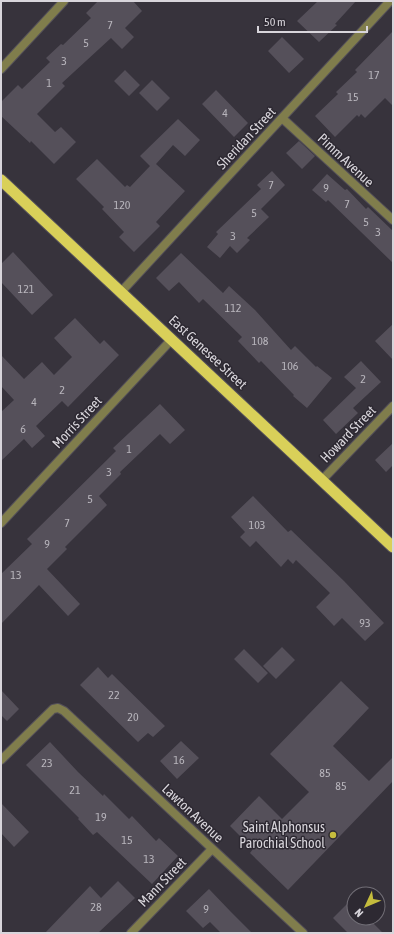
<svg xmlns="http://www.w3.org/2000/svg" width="394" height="934" viewBox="0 0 394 934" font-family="'Asap Condensed',sans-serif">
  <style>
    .building { fill: #55505a }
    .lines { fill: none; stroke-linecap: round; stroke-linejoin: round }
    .minor-casing { stroke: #545059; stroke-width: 10 }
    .trunk-casing { stroke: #545059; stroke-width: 13 }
    .minor { stroke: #807d4c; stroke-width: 8 }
    .trunk { stroke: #d9d059; stroke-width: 11 }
    .poi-dot { fill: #c5bc3d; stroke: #2d2932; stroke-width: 1.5 }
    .labels { text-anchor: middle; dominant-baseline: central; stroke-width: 3; stroke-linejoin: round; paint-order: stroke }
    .number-label { font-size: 12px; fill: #b7b4bb }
    .street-label { font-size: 14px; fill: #d8d5db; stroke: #2d2932 }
    .poi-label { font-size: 14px; fill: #d8d5db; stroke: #2d2932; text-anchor: end }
  </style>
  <rect width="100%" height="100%" fill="#37333c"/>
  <path class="building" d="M98,1h35l9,10 -17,17 9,9 -12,12 -11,-11 -49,45 3,3 -28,28 18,18 6,-5 15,15 -22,22 -23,-23 -1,2 -29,-27v-14l17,-17 4,4 28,-27 -4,-4 15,-14 2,1 28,-27 -5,-5z
    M318,1h38l-21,23 2,1 -18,17 -22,-21z
    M393,31v75l-8,-8 -20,20 -4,-4 -2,3 -2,-2 -22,22 -20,-21 23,-22 -2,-2 21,-20 -2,-2z
    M282,37l22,22 -15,14 -21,-22z
    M125,70l15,15 -11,11 -15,-15z
    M152,80l18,18 -13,13 -18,-18z
    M216,90l32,33 -14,14 -32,-33z
    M178,119l22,21 -15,16 -12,-11 -17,19 29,27 -29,31 4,4 -26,26 -15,-15 5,-5 -22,-23 2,-2 -28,-28 21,-20 28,28 2,-2 3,2 20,-21 -10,-10z
    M299,141l16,15 -13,13 -16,-16z
    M272,171l13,14 -24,24 8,8 -22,21 3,2 -13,13 -7,-7 -10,12 -13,-11 11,-13 -2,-2 45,-43 -4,-4z
    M327,174l18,16 2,-1 19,20 2,-2 25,24v32l-65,-63 -2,2 -14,-12z
    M13,252l40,43 -21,20 -31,-33v-18z
    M181,253l42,40 6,-7 26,24 36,40 4,-4 21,21 1,-1 15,12 -25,30 -14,-12 1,-1 -33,-34 -2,2 -21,-22 4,-4 -39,-38 -4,4 -20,-21 -10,9 -13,-13z
    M75,318l25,26 4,-4 15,15 -51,52 -6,-6 -26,25 9,10 -13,12 -8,-9 -23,22v-49l13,-12 -13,-14v-31l23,24 18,-17 12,13 18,-18 -18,-19z
    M393,324v36l-18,-19z
    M361,361l20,21 -28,26 5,5 -22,21 -13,-14 33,-32 -12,-11z
    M160,404l25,26 -15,14 -10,-10 -40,38 1,2 -22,22 8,9 -42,42 2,2 -20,20 33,35 -12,12 -29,-31 -38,39v-50l31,-30 -5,-5 89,-88 -3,-3z
    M393,443v22l-7,7 -11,-12z
    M253,496l35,36 3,-2 53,51 40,42 -19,18 -23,-23 -8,8 -18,-19 14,-14 -34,-33 -3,4 -5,-5 -7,8 -25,-26 -6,6 -10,-10 5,-5 -14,-15z
    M282,647l13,13 -19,19 -13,-13z
    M244,649l24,24 -10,10 -24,-24z
    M98,667l10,11 4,-4 53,52 -12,11 -5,-4 -10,9 -58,-57z
    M341,681l28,27 -36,38 36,35 24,-24v24l-105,109 -38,-37 3,-4 -23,-23 29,-30 23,23 27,-27 -39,-38z
    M1,690l18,19 -12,12 -6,-6z
    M181,741l18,17 -22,21 -17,-18z
    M50,742l28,30 25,24 1,-2 25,25 3,-3 24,25 3,-3 19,18 -26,28 -55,-52 -4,3 -15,-16 1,-1 -53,-53z
    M1,803l28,29 -15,15 -13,-14z
    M118,881l17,17 -37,35h-53l45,-47 11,12z
    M209,889l22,23 21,21h-31l-11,-11 -7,6 -17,-17z
    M354,897v21h14l15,15h-35l-15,-15z"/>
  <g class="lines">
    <g class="minor-casing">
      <path id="minor" d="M1,69l63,-68
        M282,118l111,102
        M121,292l269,-291
        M322,480l71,-74
        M1,523l171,-184
        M1,760l52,-51 5,-1 6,3 239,222
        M131,933l81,-84"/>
    </g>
    <g class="trunk-casing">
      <path id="trunk" d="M1,180l392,367"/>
    </g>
    <use href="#minor" class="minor"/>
    <use href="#trunk" class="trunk"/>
  </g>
  <circle class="poi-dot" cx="333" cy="835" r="4"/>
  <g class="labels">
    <g class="number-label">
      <text x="110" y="25">7</text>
      <text x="86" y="43">5</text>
      <text x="64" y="61">3</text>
      <text x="374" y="75">17</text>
      <text x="49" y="83">1</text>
      <text x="353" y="97">15</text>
      <text x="225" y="113">4</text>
      <text x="271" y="185">7</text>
      <text x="326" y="188">9</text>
      <text x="347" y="204">7</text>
      <text x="122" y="205">120</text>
      <text x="254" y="213">5</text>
      <text x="366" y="222">5</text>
      <text x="378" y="232">3</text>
      <text x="233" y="236">3</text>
      <text x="26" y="289">121</text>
      <text x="233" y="308">112</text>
      <text x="260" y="341">108</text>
      <text x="290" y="366">106</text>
      <text x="363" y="379">2</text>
      <text x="62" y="390">2</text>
      <text x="34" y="402">4</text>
      <text x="23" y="429">6</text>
      <text x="129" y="449">1</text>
      <text x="109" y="472">3</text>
      <text x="90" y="499">5</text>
      <text x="67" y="523">7</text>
      <text x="257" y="525">103</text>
      <text x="47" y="544">9</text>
      <text x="16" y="575">13</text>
      <text x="365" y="623">93</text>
      <text x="114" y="695">22</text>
      <text x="133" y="717">20</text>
      <text x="179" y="760">16</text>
      <text x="47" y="763">23</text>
      <text x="325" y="773">85</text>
      <text x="341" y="786">85</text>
      <text x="75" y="790">21</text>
      <text x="101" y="817">19</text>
      <text x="127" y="840">15</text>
      <text x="149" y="859">13</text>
      <text x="96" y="907">28</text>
      <text x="206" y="909">9</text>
    </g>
    <g class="street-label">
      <text transform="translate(246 138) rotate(-47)">Sheridan Street</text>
      <text transform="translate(346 160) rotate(43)">Pimm Avenue</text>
      <text transform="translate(208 352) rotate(43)">East Genesee Street</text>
      <text transform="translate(77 422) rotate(-47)">Morris Street</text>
      <text transform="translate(348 434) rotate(-46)">Howard Street</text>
      <text transform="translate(193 813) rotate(43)">Lawton Avenue</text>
      <text transform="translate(162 882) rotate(-46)">Mann Street</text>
    </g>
    <g class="poi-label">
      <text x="325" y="827">Saint Alphonsus<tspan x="325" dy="16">Parochial School</tspan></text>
    </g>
  </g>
  <rect width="394" height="934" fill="none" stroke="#d8d5db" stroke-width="4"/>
  <g transform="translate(366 906) rotate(226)"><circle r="19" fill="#2d2932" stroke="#716e76"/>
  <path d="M0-3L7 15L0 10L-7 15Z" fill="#c5bc3d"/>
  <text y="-6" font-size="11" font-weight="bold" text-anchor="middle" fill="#d8d5db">N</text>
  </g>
  <path d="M258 26v6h109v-6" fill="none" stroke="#d8d5db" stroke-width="2"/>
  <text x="264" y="26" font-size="12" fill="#d8d5db" stroke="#2d2932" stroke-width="3" paint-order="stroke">50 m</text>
</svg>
